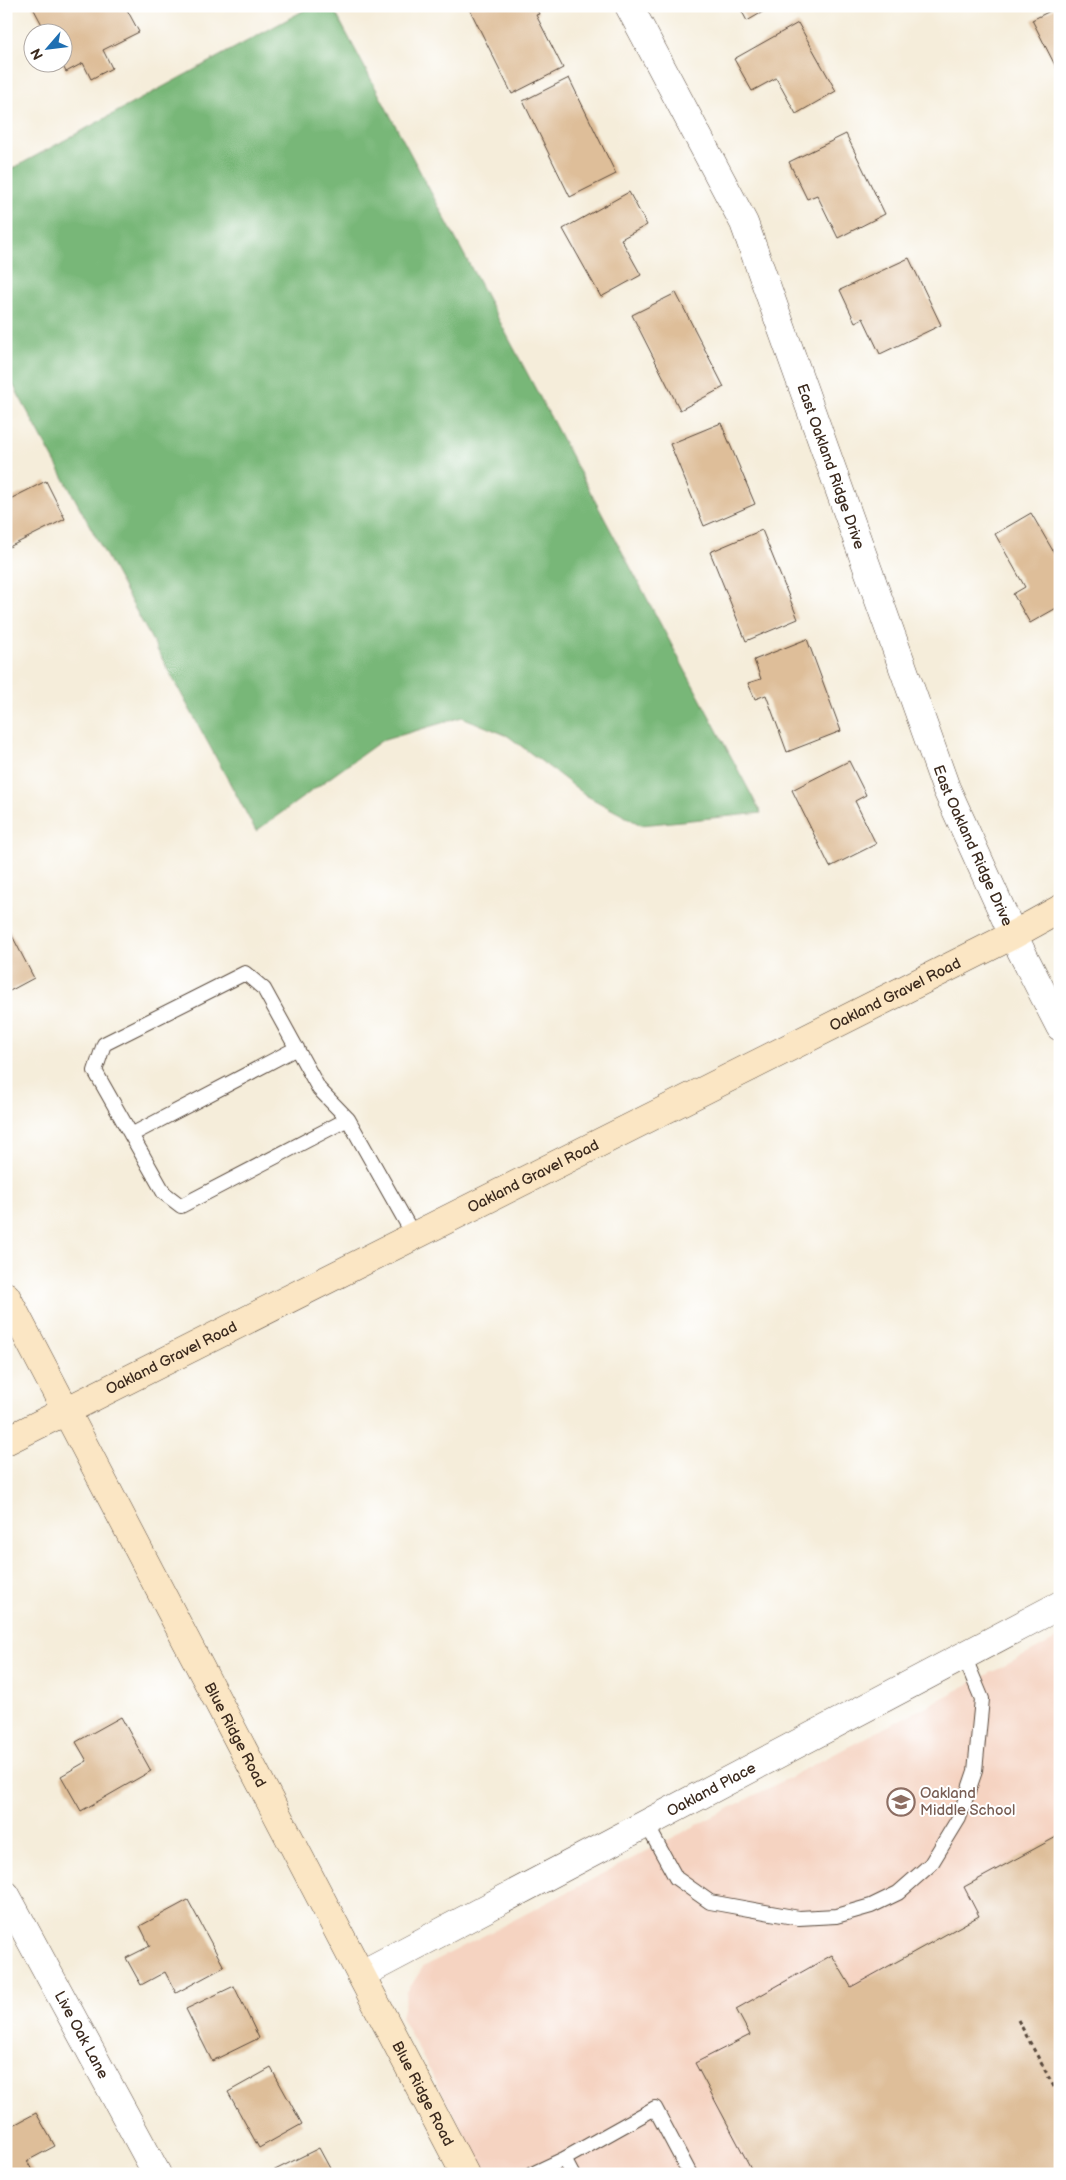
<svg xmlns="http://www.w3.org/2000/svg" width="1066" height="2180" viewBox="0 0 1066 2180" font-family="'Balsamiq Sans',sans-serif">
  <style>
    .built { fill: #f5d3c1 }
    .forest { fill: #78b778; stroke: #5a704b }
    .building { fill: #debe99 }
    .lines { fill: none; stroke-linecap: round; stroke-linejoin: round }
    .lane-casing { stroke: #57473a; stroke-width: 16 }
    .street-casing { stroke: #57473a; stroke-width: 29 }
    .secondary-casing { stroke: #57473a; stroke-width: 29 }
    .path { stroke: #57473a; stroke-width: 3; stroke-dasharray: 4 4; stroke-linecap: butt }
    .lane { stroke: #fff; stroke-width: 14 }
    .street { stroke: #fff; stroke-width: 28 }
    .secondary { stroke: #fbe6c4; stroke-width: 28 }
    .labels { text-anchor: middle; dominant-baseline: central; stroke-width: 4; stroke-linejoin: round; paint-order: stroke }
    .street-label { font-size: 15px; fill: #3b2a1e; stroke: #fff }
    .education-label { font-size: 15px; fill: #785e54; stroke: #fff; text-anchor: start }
  </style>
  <rect width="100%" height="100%" fill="#fff"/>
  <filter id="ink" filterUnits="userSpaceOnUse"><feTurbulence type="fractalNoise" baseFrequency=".02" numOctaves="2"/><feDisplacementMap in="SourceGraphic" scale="10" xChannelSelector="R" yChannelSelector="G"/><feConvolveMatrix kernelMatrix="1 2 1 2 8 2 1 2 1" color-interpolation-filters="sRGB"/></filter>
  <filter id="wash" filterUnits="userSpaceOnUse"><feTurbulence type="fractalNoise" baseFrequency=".0096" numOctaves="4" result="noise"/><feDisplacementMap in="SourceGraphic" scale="20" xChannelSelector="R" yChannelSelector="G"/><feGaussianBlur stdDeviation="1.12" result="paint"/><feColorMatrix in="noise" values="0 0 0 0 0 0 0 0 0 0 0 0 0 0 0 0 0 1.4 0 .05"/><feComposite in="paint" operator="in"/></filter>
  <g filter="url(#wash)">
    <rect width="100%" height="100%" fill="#f5edda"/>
    <path class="built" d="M1060,1637v537h-574l-85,-157 6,-25 16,-25z"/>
    <path class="forest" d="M312,6h20l429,807 -120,12 -54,-29 -79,-60 -46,-19 -81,24 -125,90 -250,-459v-200z"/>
    <g id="blocks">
      <path class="building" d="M32,6h93l14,26 -36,18 9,18 -21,11 -8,-16 -17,9 -5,-10 1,-30h-16z
        M468,6h67l4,8 -3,1 27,53 -51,26z
        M739,6h34l-26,15z
        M1060,6v69l-28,-55z
        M798,23l38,68 -40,23 -20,-36 -24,13 -18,-32z
        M569,78l47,96 -46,23 -47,-96z
        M846,134l39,80 -47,24 -21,-43 -10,4 -18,-37z
        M629,192l18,33 -26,14 20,36 -40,22 -38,-68z
        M909,258l32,67 -61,29 -17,-36 -8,4 -15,-32z
        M676,293l48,94 -44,23 -48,-95z
        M721,423l34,81 -51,22 -34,-82z
        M46,481l19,38 -56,28 -3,-6v-40z
        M1031,513l29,50v43l-30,17 -17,-29 12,-7 -30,-53z
        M762,530l36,89 -52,22 -36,-89z
        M807,639l34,92 -54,21 -21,-57 -11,4 -7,-16 13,-4 -7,-19z
        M849,761l17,34 -11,6 21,43 -46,23 -38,-77z
        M6,924l28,54 -28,15z
        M121,1717l30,54 -70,40 -20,-35 26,-15 -11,-19z
        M1060,1835v339h-306l-59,-111 55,-28 -14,-26 96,-54 19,32 128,-71 -15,-29z
        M188,1900l36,67 -48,26 -11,-21 -24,13 -15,-27 24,-12 -10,-20z
        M234,1986l25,52 -47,23 -26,-52z
        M271,2068l31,56 -43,24 -31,-56z
        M36,2113l19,33 -28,15 7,13h-28v-54l4,7z
        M319,2148l14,26h-61l-1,-2z"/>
    </g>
  </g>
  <g filter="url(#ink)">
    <use href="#blocks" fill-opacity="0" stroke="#57473a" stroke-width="1"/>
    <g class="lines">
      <g class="lane-casing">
        <path id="lane" d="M348,1119l-167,87 -17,-13 -69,-122 9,-27 141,-71 19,16 55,100 29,30 66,117
          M131,1135l166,-87
          M647,1825l29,53 34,24 89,16 37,-2 35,-10 27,-13 33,-29 28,-46 16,-47 7,-72 -18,-43
          M564,2159l8,15
          M532,2174l32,-15 91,-51 35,66"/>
      </g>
      <g class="street-casing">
        <g id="street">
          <path id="s1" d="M629,6l115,217 202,565 67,147 47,92"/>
          <path id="s2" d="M6,1895l151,279"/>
          <path id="s3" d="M362,1974l698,-369"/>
        </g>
      </g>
      <g class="secondary-casing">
        <g id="secondary">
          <path id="s4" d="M6,1296l459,878"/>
          <path id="s5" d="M6,1441l1007,-506 47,-26"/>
        </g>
      </g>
      <path class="path" d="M1018,2020l42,78"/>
      <use href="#lane" class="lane"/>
      <use href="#street" class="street"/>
      <use href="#secondary" class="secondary"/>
    </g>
  </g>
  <defs>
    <g id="school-ring" transform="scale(1.4375)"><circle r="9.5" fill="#fff" stroke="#8d6e63" stroke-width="1.5"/><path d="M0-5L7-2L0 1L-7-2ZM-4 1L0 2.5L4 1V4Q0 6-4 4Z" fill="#8d6e63"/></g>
  </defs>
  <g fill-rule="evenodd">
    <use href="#school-ring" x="901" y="1802"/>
  </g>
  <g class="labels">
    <g class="street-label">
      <text stroke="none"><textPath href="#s1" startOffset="504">East Oakland Ridge Drive</textPath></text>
      <text stroke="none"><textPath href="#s1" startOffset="909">East Oakland Ridge Drive</textPath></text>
      <text stroke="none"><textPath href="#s5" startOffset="995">Oakland Gravel Road</textPath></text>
      <text stroke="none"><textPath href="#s5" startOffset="590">Oakland Gravel Road</textPath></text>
      <text stroke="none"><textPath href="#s5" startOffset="185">Oakland Gravel Road</textPath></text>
      <text stroke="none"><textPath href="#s4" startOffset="495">Blue Ridge Road</textPath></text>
      <text stroke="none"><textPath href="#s3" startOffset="395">Oakland Place</textPath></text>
      <text stroke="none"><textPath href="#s2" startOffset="159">Live Oak Lane</textPath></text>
      <text stroke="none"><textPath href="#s4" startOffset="900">Blue Ridge Road</textPath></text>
    </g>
    <g class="education-label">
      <text x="920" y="1793">Oakland<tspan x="920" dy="17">Middle School</tspan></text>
    </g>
  </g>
  <rect width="1066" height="2180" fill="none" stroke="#fff" stroke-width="25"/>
  <g transform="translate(48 48) rotate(242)"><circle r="24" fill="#ffffff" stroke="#b1aaa5"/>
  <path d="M0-4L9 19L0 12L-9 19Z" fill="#1f6fb2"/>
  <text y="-8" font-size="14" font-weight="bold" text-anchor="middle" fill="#3b2a1e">N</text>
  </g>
</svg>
